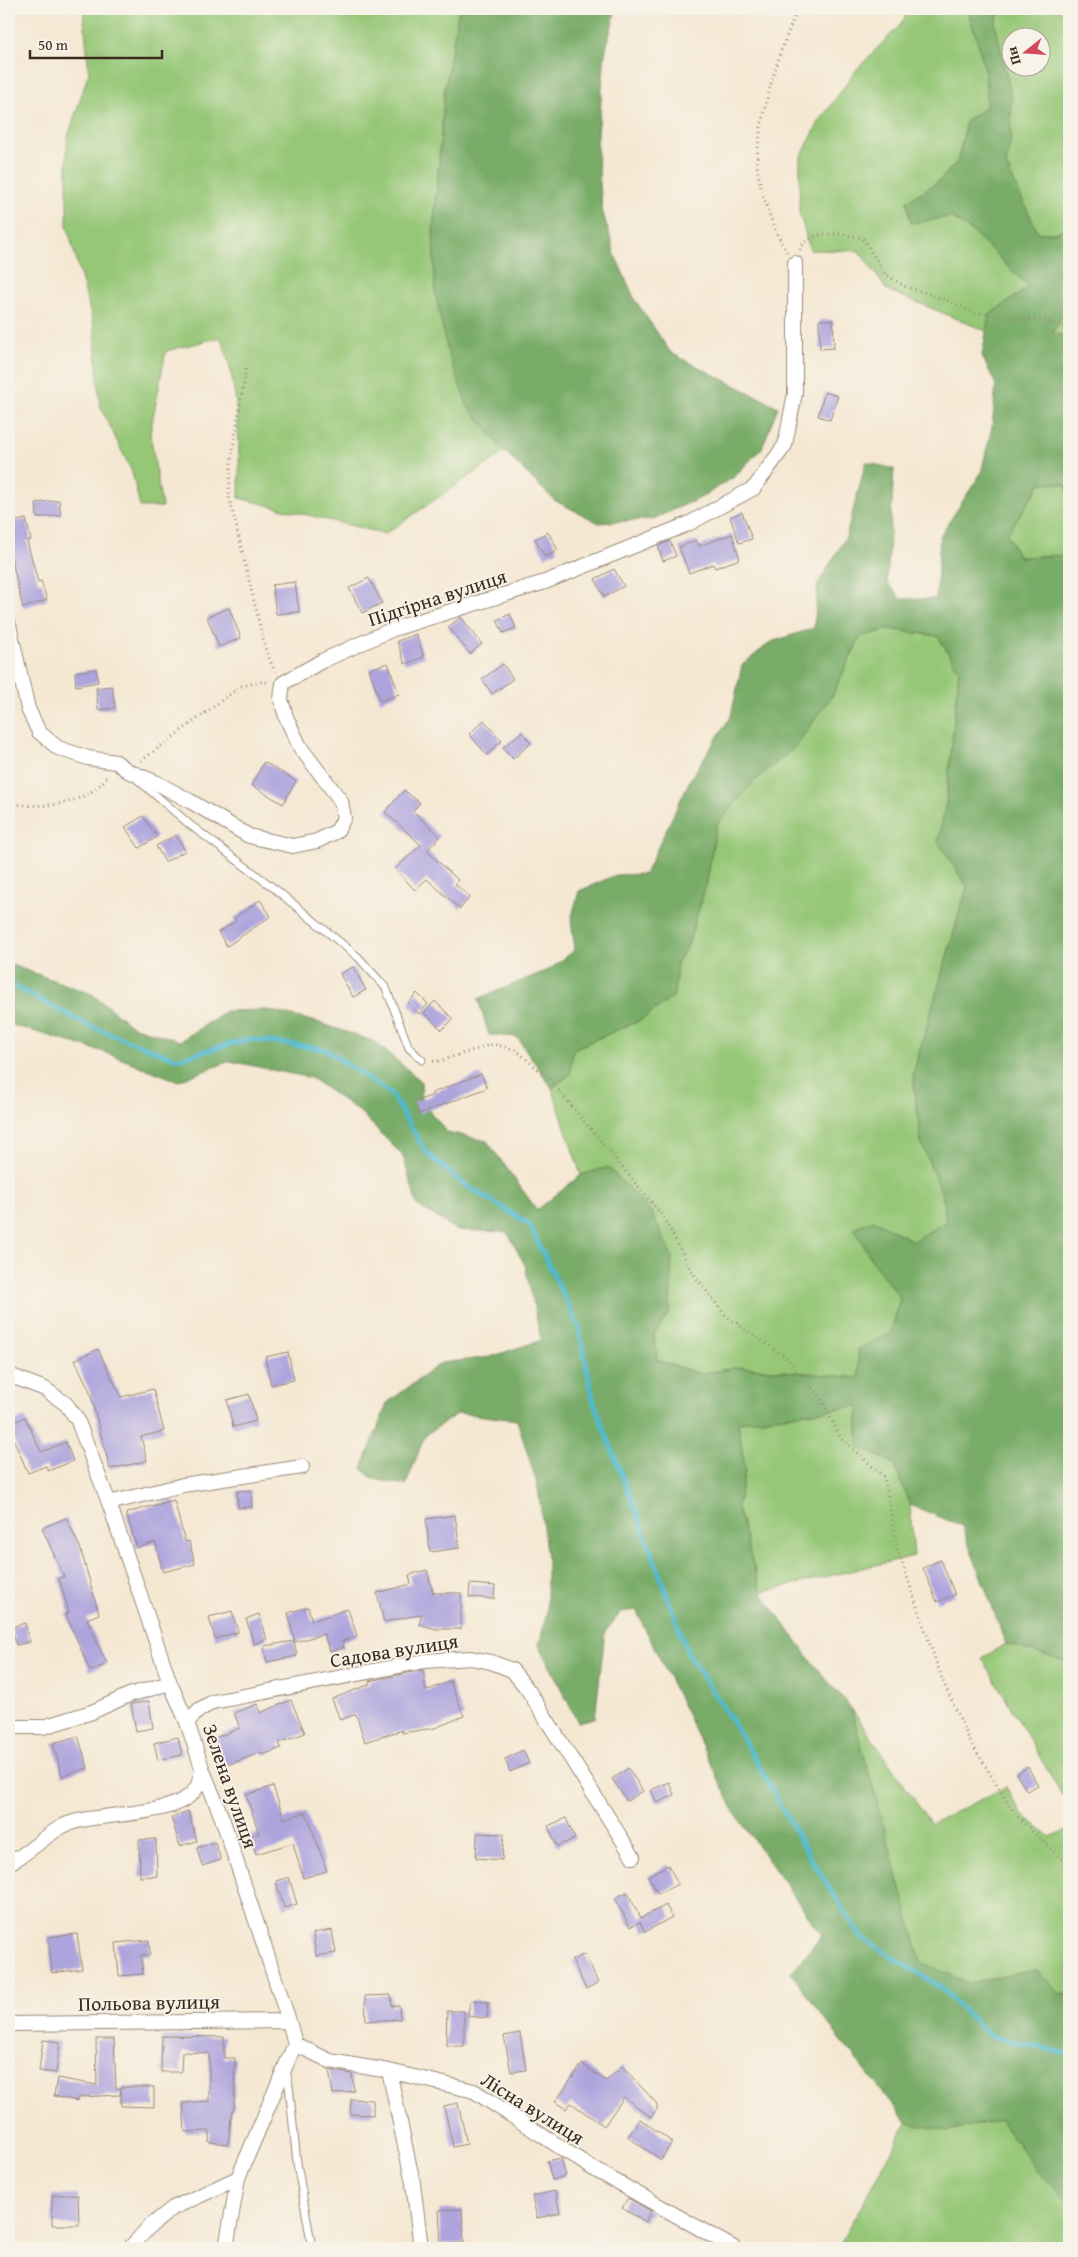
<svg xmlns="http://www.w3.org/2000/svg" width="1078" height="2257" viewBox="0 0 1078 2257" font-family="'Gentium Book Plus',serif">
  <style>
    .green { fill: #96c777; stroke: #68784a; fill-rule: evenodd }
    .forest { fill: #78ac68; stroke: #5a6b43 }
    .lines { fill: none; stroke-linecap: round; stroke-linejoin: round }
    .stream { stroke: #50bacd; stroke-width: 5 }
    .building { fill: #aea4dd }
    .lane-casing { stroke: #988978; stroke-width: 9 }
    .street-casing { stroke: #988978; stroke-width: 16 }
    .path { stroke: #988978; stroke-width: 3; stroke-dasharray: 1 4; stroke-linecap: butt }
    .lane { stroke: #fff; stroke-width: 7 }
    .street { stroke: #fff; stroke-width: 14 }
    .labels { text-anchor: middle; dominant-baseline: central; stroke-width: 4; stroke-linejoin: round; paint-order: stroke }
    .street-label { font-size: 20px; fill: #3b2a1e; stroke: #f7f3e8 }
  </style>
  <rect width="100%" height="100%" fill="#f7f3e8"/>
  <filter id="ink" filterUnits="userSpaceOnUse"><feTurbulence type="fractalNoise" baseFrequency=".02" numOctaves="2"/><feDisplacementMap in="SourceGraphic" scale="10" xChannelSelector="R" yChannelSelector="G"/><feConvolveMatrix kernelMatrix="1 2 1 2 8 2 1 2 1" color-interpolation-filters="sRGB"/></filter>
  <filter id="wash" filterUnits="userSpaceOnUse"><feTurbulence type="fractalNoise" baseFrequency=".0096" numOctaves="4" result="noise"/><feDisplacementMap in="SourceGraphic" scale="20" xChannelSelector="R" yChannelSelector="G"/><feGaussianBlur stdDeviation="1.12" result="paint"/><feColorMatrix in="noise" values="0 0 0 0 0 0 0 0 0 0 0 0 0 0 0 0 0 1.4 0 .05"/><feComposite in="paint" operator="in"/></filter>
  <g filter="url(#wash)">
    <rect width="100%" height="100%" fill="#f5e8d3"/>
    <path class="green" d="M83,9h376l-14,78 -12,145 34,173 38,47 -120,82 -146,-36c1,-53 0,-110 -18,-161l-55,14 -16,82 12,74h-22l-8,-35 -32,-66 -6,-80 -27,-101v-85l22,-68z
      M910,9h60l-1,5c9,30 20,60 17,93l-20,14 -8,40 -20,21 -31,19 4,22 39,-6 22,14 57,56 -40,28 -3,16 -99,-41 -28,-39 -49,-1 -11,-38 1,-53 19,-37 38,-53 43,-44z
      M1000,9h69v217l-14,7h-17l-32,-68 5,-28v-41l-16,-72zM1010,38h30v30h-30z
      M1069,296v42l-17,-5 17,-28z
      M1041,483l24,1 4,13v58l-50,2 -12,-23z
      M889,629l49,7 21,35 -13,132 -8,38 29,45 -54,188 8,68 22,54 3,26 -33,19 -40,-21 1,44 26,34 -9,35 -33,16 1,29 -119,-11 -40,7 -43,-14 -3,-26 16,-23 -62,-144 -27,8 -29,-87 18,-14 3,-25 68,-29 33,-24 3,-33 11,-18 19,-63 9,-56 37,-44 41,-34 38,-52 28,-59z
      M858,1406v40l36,18 16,41 4,51 -153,36 -24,-85 8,-36 -7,-49z
      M1006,1644l63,18v145l-87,-149z
      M851,1708l80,116 75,-37 15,26 29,24 19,-8v163l-9,2 -23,-24 -69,13 -47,-20z
      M1000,2120l39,53 30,30v45h-231l69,-125 40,8z"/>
    <path class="forest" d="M459,9h157l-11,44 -8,93 5,63 13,46 20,45 36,53 107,54 -16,41 -28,29 -34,21 -47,21 -54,4 -45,-23 -49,-48 -38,-47 -20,-55 -12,-58 -2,-60 12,-145z
      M970,9h30l-5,15 16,72v41l-5,28 32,68h17l14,-7v79l-17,28 17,5v159l-4,-13 -24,-1 -34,51 12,23 50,-2v1107l-63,-18 -44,-118 -52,-21 -16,-41 -36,-18v-40l-120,16 7,49 -8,36 24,85 54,74 36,42 70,254 47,21 69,-13 23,24 9,-2v211l-30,-30 -39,-53 -53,11 -40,-8 -71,-89 -45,-61 31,-38 -86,-120 -100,-205 -15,2 -16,20 -10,86 -17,4 -39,-77 8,-34v-52l-9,-72 -21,-67 -58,-7 -34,22 -19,50 -33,-6 -11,-10 25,-66 54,-40 49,-6 51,-17 -16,-75 -18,-33 -51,-2 -39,-25 -14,-49 -43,-44 -49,-34 -81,-17 -52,20 -74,-29 -95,-28v-60l83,30 40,32 48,15 46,-30 41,-1 50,12 58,20 46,39 1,21 25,30 40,9 50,69 44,-35 27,-8 43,45 21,44 -2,56 -16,22 3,26 43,14 40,-7 119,11 -1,-29 33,-16 9,-35 -26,-34 -20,-36 19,-8 40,21 33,-19 -3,-26 -22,-54 -8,-68 54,-187 -29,-46 8,-38 13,-132 -21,-35 -49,-7 -29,8 -28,59 -38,52 -41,34 -37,44 -9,56 -19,63 -11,18 -3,33 -33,24 -68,29 -3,25 -18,14 -35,-51 -28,-2 -11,-36 72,-30 25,-19 -4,-30 8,-29 37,-16 29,-1 46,-96 40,-62 11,-51 29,-23 43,-14 4,-44 28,-47 20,-75 28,7 -7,113 14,17h35l4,-63 41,-63 11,-46 4,-42 -14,-29 7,-41 40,-28 -57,-56 -21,-14 -40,6 -4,-22 31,-19 20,-20 8,-41 20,-14c3,-33 -8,-63 -17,-94z"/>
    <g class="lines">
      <path class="stream" d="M9,983l76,41 92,35 72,-20 76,10 66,45 35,58 35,30 68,42 49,101 16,78 59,153 35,97 56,87 64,114 53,83 79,50 50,49 79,18"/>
    </g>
    <g id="blocks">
      <path class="building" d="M819,320h14l1,28 -14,1z
        M825,392l13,4 -8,24 -12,-4z
        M59,500l2,15 -24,3 -1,-15z
        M742,512l10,27 -13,4 -9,-26z
        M26,519l5,21 -4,1 11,41 3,-1 6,19 -24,8 -14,-60v-25z
        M548,532l10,18 -13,7 -10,-18z
        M732,534l8,25 -25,9 -2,-4 -24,9 -10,-26 18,-7 2,6z
        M670,541l6,15 -13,5 -5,-15z
        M614,569l10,17 -20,11 -9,-18z
        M369,578l13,25 -20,10 -13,-25z
        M295,582l4,30 -23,2 -4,-29z
        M229,608l12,30 -22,9 -12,-30z
        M510,614l6,14 -13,5 -6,-13z
        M461,617l21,27 -12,10 -22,-27z
        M416,634l8,23 -19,7 -8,-23z
        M388,663l11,31 -19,7 -11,-32z
        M503,664l10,15 -21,15 -10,-15z
        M96,669l2,13 -22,4 -1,-14z
        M112,686l3,22 -17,2 -2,-22z
        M484,720l18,21 -15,14 -18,-21z
        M522,732l9,11 -18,16 -10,-12z
        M264,762l32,19 -13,23 -32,-19z
        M404,790l16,13 -7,8 27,25 -13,15 31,29 -3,4 15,13 -10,12 -33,-30 -12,11 -20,-21 26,-24 -36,-33z
        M143,816l14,21 -18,11 -14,-21z
        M176,835l9,16 -20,11 -9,-16z
        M260,900l11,16 -44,30 -9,-14 18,-11 -2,-3z
        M353,967l13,23 -13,7 -13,-23z
        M417,993l11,11 -9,10 -11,-11z
        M435,1001l18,18 -11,11 -18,-17z
        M481,1074l6,14 -68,26 -5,-12 19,-7 -1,-2z
        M98,1349l23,48 32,-8 11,42 -23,6 6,24 -37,8 -21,-80 -14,-29z
        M288,1352l6,28 -23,5 -6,-28z
        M249,1394l7,27 -23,6 -6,-27z
        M25,1417l16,35 25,-10 7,19 -25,10 -2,-5 -18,7 -19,-44v-5z
        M251,1490l1,17 -14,1 -1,-17z
        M174,1500l11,42 4,-1 6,23 -32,8 -8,-30 -18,6 -11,-35z
        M455,1515l5,33 -30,4 -4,-33z
        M66,1518l14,29 19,67 -12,5 20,45 -17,7 -24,-57 3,-1 -10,-35 5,-1 -22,-49z
        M941,1560l14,35 -18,7 -14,-34z
        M427,1570l6,23h28v36h-25l-17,-5 3,-10 -38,8 -7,-29 34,-9 -2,-9z
        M470,1584l25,2 -1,13 -25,-2z
        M308,1607l4,14 36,-12 9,27 -15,5 2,6 -14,5 -6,-18 -29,8 -7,-29z
        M232,1611l6,21 -23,7 -6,-22z
        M259,1614l8,25 -13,5 -8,-25z
        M25,1623l5,19 -14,3 -4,-18z
        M294,1641l3,15 -30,6 -3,-16z
        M423,1670l3,21 24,-10 14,35 -29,12 -33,5v-3l-37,12 -9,-28 -16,6 -8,-21 38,-15 -1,-3z
        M291,1700l14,33 -26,10 2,5 -18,7 -1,-3 -40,15 -10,-28 28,-11 -6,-15 23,-9 3,9z
        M149,1701l4,27 -17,3 -5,-27z
        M78,1736l10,32 -26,8 -9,-33z
        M178,1737l4,18 -24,5 -4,-17z
        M523,1750l6,13 -19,9 -5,-13z
        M1028,1767l10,18 -11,6 -11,-17z
        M628,1768l15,23 -16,10 -15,-22z
        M669,1782l5,13 -17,8 -6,-13z
        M273,1786l11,33 22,-7 21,59 -24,7 -10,-35 -37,11 -6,-18 9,-3 -13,-38z
        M188,1811l9,30 -17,5 -9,-29z
        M566,1818l9,21 -18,7 -9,-20z
        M477,1833l27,1 -2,26 -26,-2z
        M156,1839l1,37 -17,1 -1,-37z
        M215,1842l6,18 -19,6 -5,-18z
        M668,1865l10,19 -20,10 -10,-18z
        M289,1877l8,27 -13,4 -8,-27z
        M627,1892l14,26 25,-13 6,12 -27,15 -5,-10 -10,5 -15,-29z
        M332,1930l4,23 -20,3 -3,-23z
        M77,1934l5,35 -30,4 -4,-36z
        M149,1940l1,15h-9l2,19 -24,2 -3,-33z
        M585,1954l13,29 -12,6 -14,-29z
        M391,1995l1,11 7,-1 1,14 -34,2 -1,-25z
        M470,2000l18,2 -1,16 -19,-2z
        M447,2011h17v35h-18z
        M520,2033l6,37 -15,2 -7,-36z
        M162,2036l62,1v21h11l-1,51 -2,1 -4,34 -19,-2 1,-11 -25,1 -2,-29 26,-2v-48l-27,-1 -1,20h-20z
        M96,2039h18l2,49 5,1 -1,6 -41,2 -1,4 -24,-5 3,-18 40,7z
        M43,2040l17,2 -4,31 -17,-2z
        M582,2064l24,17 16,-15 35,38v5l-6,8 -27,-20 -20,29 -33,-23 -5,6 -11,-7z
        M329,2070l23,4 2,17 -21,3z
        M121,2087h33v20l-33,-1z
        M351,2099l22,1v15l-23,-1z
        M458,2103l9,41 -14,3 -9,-41z
        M640,2119l32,23 -11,18 -33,-23z
        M561,2158l5,18 -14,4 -5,-19z
        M555,2191l5,22 -23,5 -5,-22z
        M52,2195h26l1,30h-27z
        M628,2198l23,13 -6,11 -23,-14z
        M462,2209l2,34 -23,1 -2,-34z"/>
    </g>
  </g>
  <g filter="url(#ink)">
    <use href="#blocks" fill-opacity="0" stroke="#988978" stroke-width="1"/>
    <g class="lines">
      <g class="lane-casing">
        <path id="lane" d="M137,779l52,45 86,65 83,68 28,31 23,60 13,12
          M286,2070l3,16 8,77 15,85"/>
      </g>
      <g class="street-casing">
        <path id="street" d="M9,625l19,84 11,23 19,16 30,10 28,4 12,9 27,11 35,19 59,35 44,10 24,-5 20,-10 7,-13 -3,-17 -41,-54 -14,-30 -5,-18 2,-16 39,-22 71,-32 152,-47 143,-58 66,-36 31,-43 10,-52v-130
          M9,1375l36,14 21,15 11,15 32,84 61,180 17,39 15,46 20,50 67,203 6,23 -57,134 -12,70
          M109,1503l74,-18 119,-18
          M187,1722l12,-12 14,-8 212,-41 46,-3 20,4 21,8 16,20 105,167
          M9,1727h34l49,-15 37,-17 41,-12
          M9,1863c19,-9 35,-27 54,-37 33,-16 115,-6 134,-39 3,-5 4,-13 5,-19
          M9,2024l280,-3
          M295,2044l35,17 59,10 85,20 118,77 142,80
          M389,2071l24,112 8,65
          M130,2248l19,-21 24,-19 65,-30"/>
      </g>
      <path class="path" d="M800,250c10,-23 44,-16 63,-12l22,36 19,12 43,14 25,12 41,7 28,1 28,8
        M787,252c-13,-19 -31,-70 -30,-93 3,-47 22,-108 41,-150
        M246,369l-15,92 -2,35 37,155 9,21
        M141,761l100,-75 18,-4h10
        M9,803c33,6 79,3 99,-28
        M433,1061h6l54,-17 23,6 33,29 113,136 30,57 34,44 61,42 34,40 19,39 44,40 14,74 44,128 29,64 44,71 54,52"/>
      <use href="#lane" class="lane"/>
      <use href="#street" class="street"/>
    </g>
  </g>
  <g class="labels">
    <g class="street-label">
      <text transform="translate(437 597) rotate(-18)">Підгірна вулиця</text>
      <text transform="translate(394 1650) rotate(-9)">Садова вулиця</text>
      <text transform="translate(231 1786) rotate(71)">Зелена вулиця</text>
      <text transform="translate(149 2002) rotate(-1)">Польова вулиця</text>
      <text transform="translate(533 2108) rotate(32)">Лісна вулиця</text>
    </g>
  </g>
  <rect width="1078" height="2257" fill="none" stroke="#f7f3e8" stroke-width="30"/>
  <g transform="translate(1026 52) rotate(253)"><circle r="24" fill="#f7f3e8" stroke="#aca397"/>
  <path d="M0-4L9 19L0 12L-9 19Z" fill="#d1495b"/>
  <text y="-8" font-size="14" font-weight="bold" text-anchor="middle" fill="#3b2a1e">Пн</text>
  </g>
  <path d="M30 50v8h132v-8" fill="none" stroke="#3b2a1e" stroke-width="2.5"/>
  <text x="38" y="50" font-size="15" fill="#3b2a1e" stroke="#f7f3e8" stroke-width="4" paint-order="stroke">50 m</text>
</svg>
